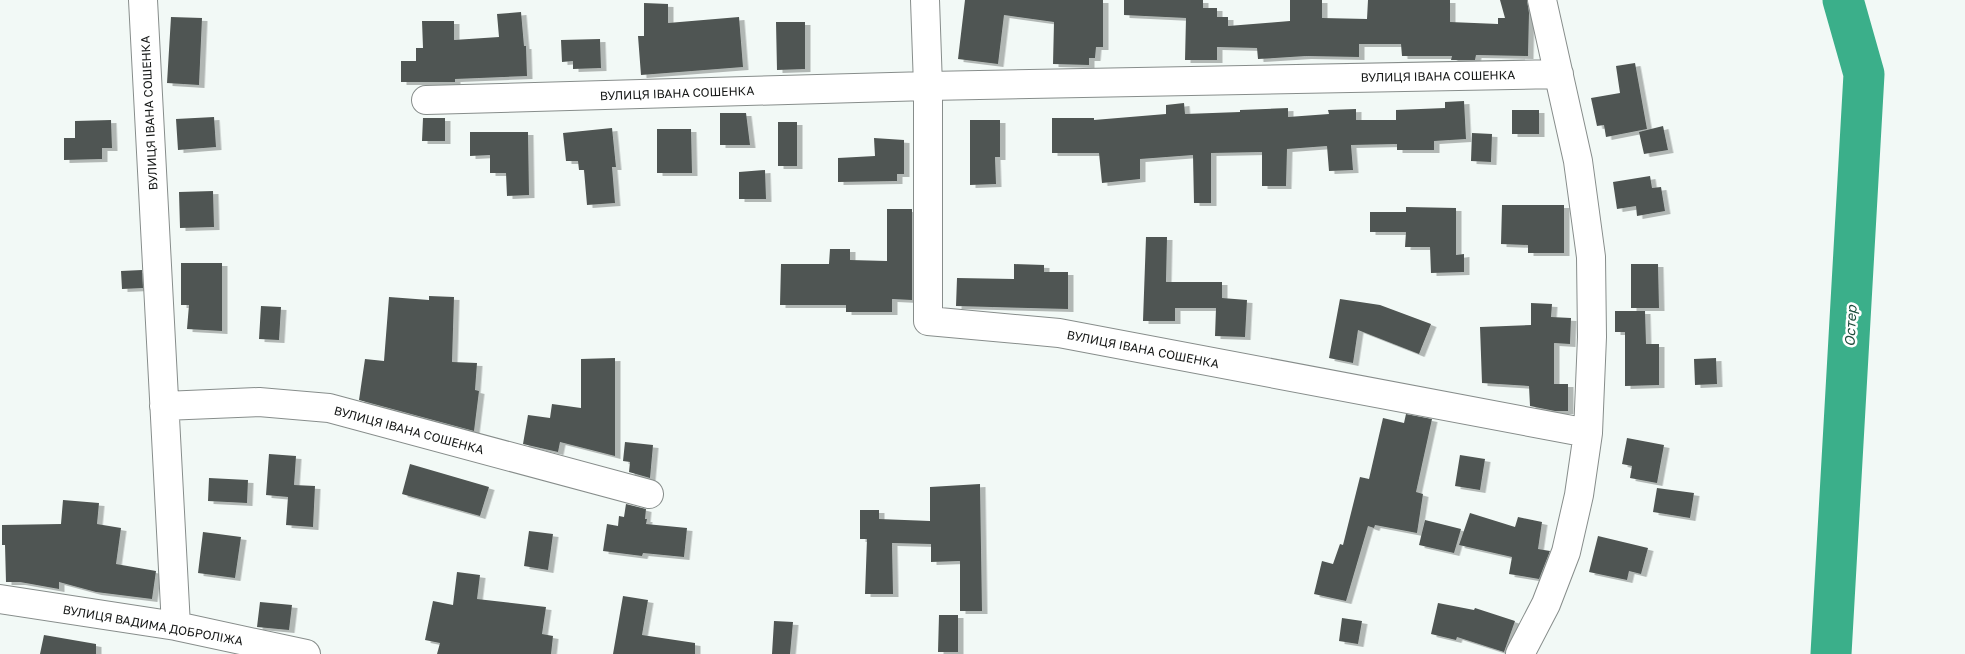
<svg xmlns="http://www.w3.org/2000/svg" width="1965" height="654" viewBox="0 0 1965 654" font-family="'Golos Text',sans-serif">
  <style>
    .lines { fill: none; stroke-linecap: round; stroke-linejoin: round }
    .river { stroke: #3baf8a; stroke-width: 41 }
    .building { fill: #4f5552; filter: url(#shadow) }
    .minor-casing { stroke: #878d8b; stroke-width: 30 }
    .minor { stroke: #fff; stroke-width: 28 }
    .labels { text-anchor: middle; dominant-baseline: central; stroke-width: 5; stroke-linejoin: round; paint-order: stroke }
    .street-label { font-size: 12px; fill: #151716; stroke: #fff }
    .water-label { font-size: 14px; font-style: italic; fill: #204f3e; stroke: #fff }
  </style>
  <defs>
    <filter id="shadow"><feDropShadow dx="5.5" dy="3" stdDeviation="0" flood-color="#0004"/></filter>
  </defs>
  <rect width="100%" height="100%" fill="#f2f9f6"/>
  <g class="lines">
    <path class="river" d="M1831,654l33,-580 -21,-74"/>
  </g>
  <path class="building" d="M965,0h138v47h-7l-1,11h-6v7l-36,-1 1,-42 -50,-7 -6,49 -40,-5z
    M1124,0h79v8h14v9h11v9l62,-5v-21h32v18l45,1 1,-19h82v22l48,2v-6h7l-5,-18h27l2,13 -1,43 -52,-1 -1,5h-24l1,-4h-50l-1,-12h-42v13l-53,-1 -48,3 -1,-11 -40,-1v13h-32l1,-42 -62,-3z
    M644,3l24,1v19l71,-6 4,50 -102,8 -3,-39h6z
    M521,12l3,34h2l1,30 -72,3v3h-54v-21h15v-13h7l-1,-27h32v19l45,-3 -2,-23z
    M171,17l31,1 -3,67 -32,-2z
    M776,22h29v47l-28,1z
    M600,39l1,29 -28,1v-8l-11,1 -1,-22z
    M1635,63l12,66 -41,8 -2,-12 -7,1 -6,-28 29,-5 -4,-27z
    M1464,101l2,38 -32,2v9h-37v-6l-46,1 2,25 -24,1 -2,-25 -40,3 -1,37h-24v-34l-51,1v50h-17l-1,-48 -53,4v20l-38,4 -3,-30h-47v-35h42v2l72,-6v-9l18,-2 1,11 55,-2v-2l48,-2v9l41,-3 -1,-4 28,-1v11h40v-10l49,-2v-6z
    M1512,110h27v24h-27z
    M720,113h26l4,32h-30z
    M214,117l2,30 -38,3 -2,-31z
    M423,118h22v23h-23z
    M111,120l1,28h-10v11l-38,1v-22h11v-17z
    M970,120h30v37h-5l1,27 -26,1z
    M778,122h19v44h-19z
    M1663,126l5,24 -24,4 -5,-22z
    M612,128l4,39h-4l3,36 -28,2 -3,-35h-5l-1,-9h-12l-3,-28z
    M657,129h34l1,44h-35z
    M470,132h58l1,63 -22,1 -1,-23h-16v-18l-20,1z
    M1472,133l20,1 -1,28 -20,-1z
    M874,138l30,2v34h-7v7l-59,1v-24l37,-2z
    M765,170l1,29h-27v-27z
    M1650,176l2,12 9,-1 4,24 -28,5 -1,-10 -19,3 -4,-27z
    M213,191l1,36 -34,1 -1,-36z
    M1502,205h62v48h-36v-8l-27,-1z
    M1406,207l50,1v47l8,-1v18l-33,1 -1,-26h-25l1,-15h-36v-20h36z
    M887,209h25v91l-20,-1v13h-46v-7h-66l1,-41h48l1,-15h20v11l37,1z
    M1146,237h21l-1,45h56v16l25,2 -2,37 -30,-1 1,-28h-41v13h-32z
    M181,263h41v68l-35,-2 2,-24h-8z
    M1014,264l30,1v7h24v37l-112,-3 1,-28 57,1z
    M1631,264h27l1,44h-28z
    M142,270l1,18 -21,1 -1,-18z
    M429,296l25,1 -2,65 25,1 -2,27 4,1 -5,40 -115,-31 6,-41 19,2 5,-64 40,3z
    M1340,299l40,6 51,19 -12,30 -61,-24 -5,33 -24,-5z
    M1531,303l21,1 -1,13 20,1 -1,26 -16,-1v41h14v27h-13l-25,-5 -1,-20 -47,-3 -2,-56 51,-2z
    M261,306l20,1 -2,33 -20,-1z
    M1615,311h30l1,33h13v41l-34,1v-54h-10z
    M615,358v98l-55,-14 -2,10 -35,-8 5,-29 22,3 2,-14 29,4v-49z
    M1716,358l1,26 -22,1 -1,-26z
    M1406,414l26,5 -16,73 7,2 -6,39 -42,-8 -1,3 -6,-2 -22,75 -32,-7 8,-33 11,3 7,-20 3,1 17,-68 9,2 14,-61 21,5z
    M1627,438l37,7 -7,38 -27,-5 2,-12 -10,-2z
    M625,442l28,3 -3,33 -21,-6 1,-10 -7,-1z
    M269,454l27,2 -2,29 21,1 -2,41 -27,-2 2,-28 -22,-2z
    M1460,455l25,4 -5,31 -25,-4z
    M410,464l79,23 -9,29 -78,-22z
    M209,478l39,2 -1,23 -39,-2z
    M980,484l2,127h-22v-50l-29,1v-18l-39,-1 1,51h-28l2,-55h-7v-29h19v9l51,2v-34z
    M1657,488l37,5 -4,25 -37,-6z
    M63,500l36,3 -2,21 24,4 -5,36 40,7 -4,28 -56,-7 -37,-10v7l-39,-7h-14l-1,-37h-3v-20l59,-1z
    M626,504l20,5 -1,10h2l-1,5 41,4 -3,29 -41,-4 -1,3 -39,-5 4,-27 11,2 1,-10 5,1z
    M1470,513l45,14 3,-10 24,5 -4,27 12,2 -11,28 -30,-5 3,-17 -53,-12z
    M1425,520l36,9 -7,24 -35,-8z
    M529,531l24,3 -5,36 -24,-4z
    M203,532l38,5 -6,41 -37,-5z
    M1598,536l50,12 -7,26 -12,-3 -2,9 -38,-8z
    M457,572l23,3 -3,24 69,8 -4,27 11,2 -2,18h-114l3,-11 -15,-3 8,-39 20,4z
    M623,596l25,4 -6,35 53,8v11h-82z
    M260,602l32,3 -3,25 -32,-3z
    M1438,603l36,7 1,-2 40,13 -11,31 -47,-15 -1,3 -25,-6z
    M939,615h19v37h-20z
    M1342,618l20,3 -4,23 -19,-3z
    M774,621l19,1 -3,32h-18z
    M44,635l52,9v10h-56z"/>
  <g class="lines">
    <g class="minor-casing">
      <path id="minor" d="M143,0l33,626
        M925,0l3,86v235l131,12 529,100
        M426,100l502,-14 631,-12
        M164,406l95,-4 70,6 320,86
        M0,599l176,27 130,28
        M1520,654l26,-50 20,-52 13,-57 9,-62 4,-96 -1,-80 -13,-96 -36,-161"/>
    </g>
    <use href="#minor" class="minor"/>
  </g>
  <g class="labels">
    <g class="street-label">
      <text transform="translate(1438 76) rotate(-1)">ВУЛИЦЯ ІВАНА СОШЕНКА</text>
      <text transform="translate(677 93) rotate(-2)">ВУЛИЦЯ ІВАНА СОШЕНКА</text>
      <text transform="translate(149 113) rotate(-93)">ВУЛИЦЯ ІВАНА СОШЕНКА</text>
      <text transform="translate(1143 349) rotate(11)">ВУЛИЦЯ ІВАНА СОШЕНКА</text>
      <text transform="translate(409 430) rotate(15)">ВУЛИЦЯ ІВАНА СОШЕНКА</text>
      <text transform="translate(153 625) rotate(10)">ВУЛИЦЯ ВАДИМА ДОБРОЛІЖА</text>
    </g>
    <g class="water-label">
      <text transform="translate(1850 326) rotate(-87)">Остер</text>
    </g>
  </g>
</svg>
